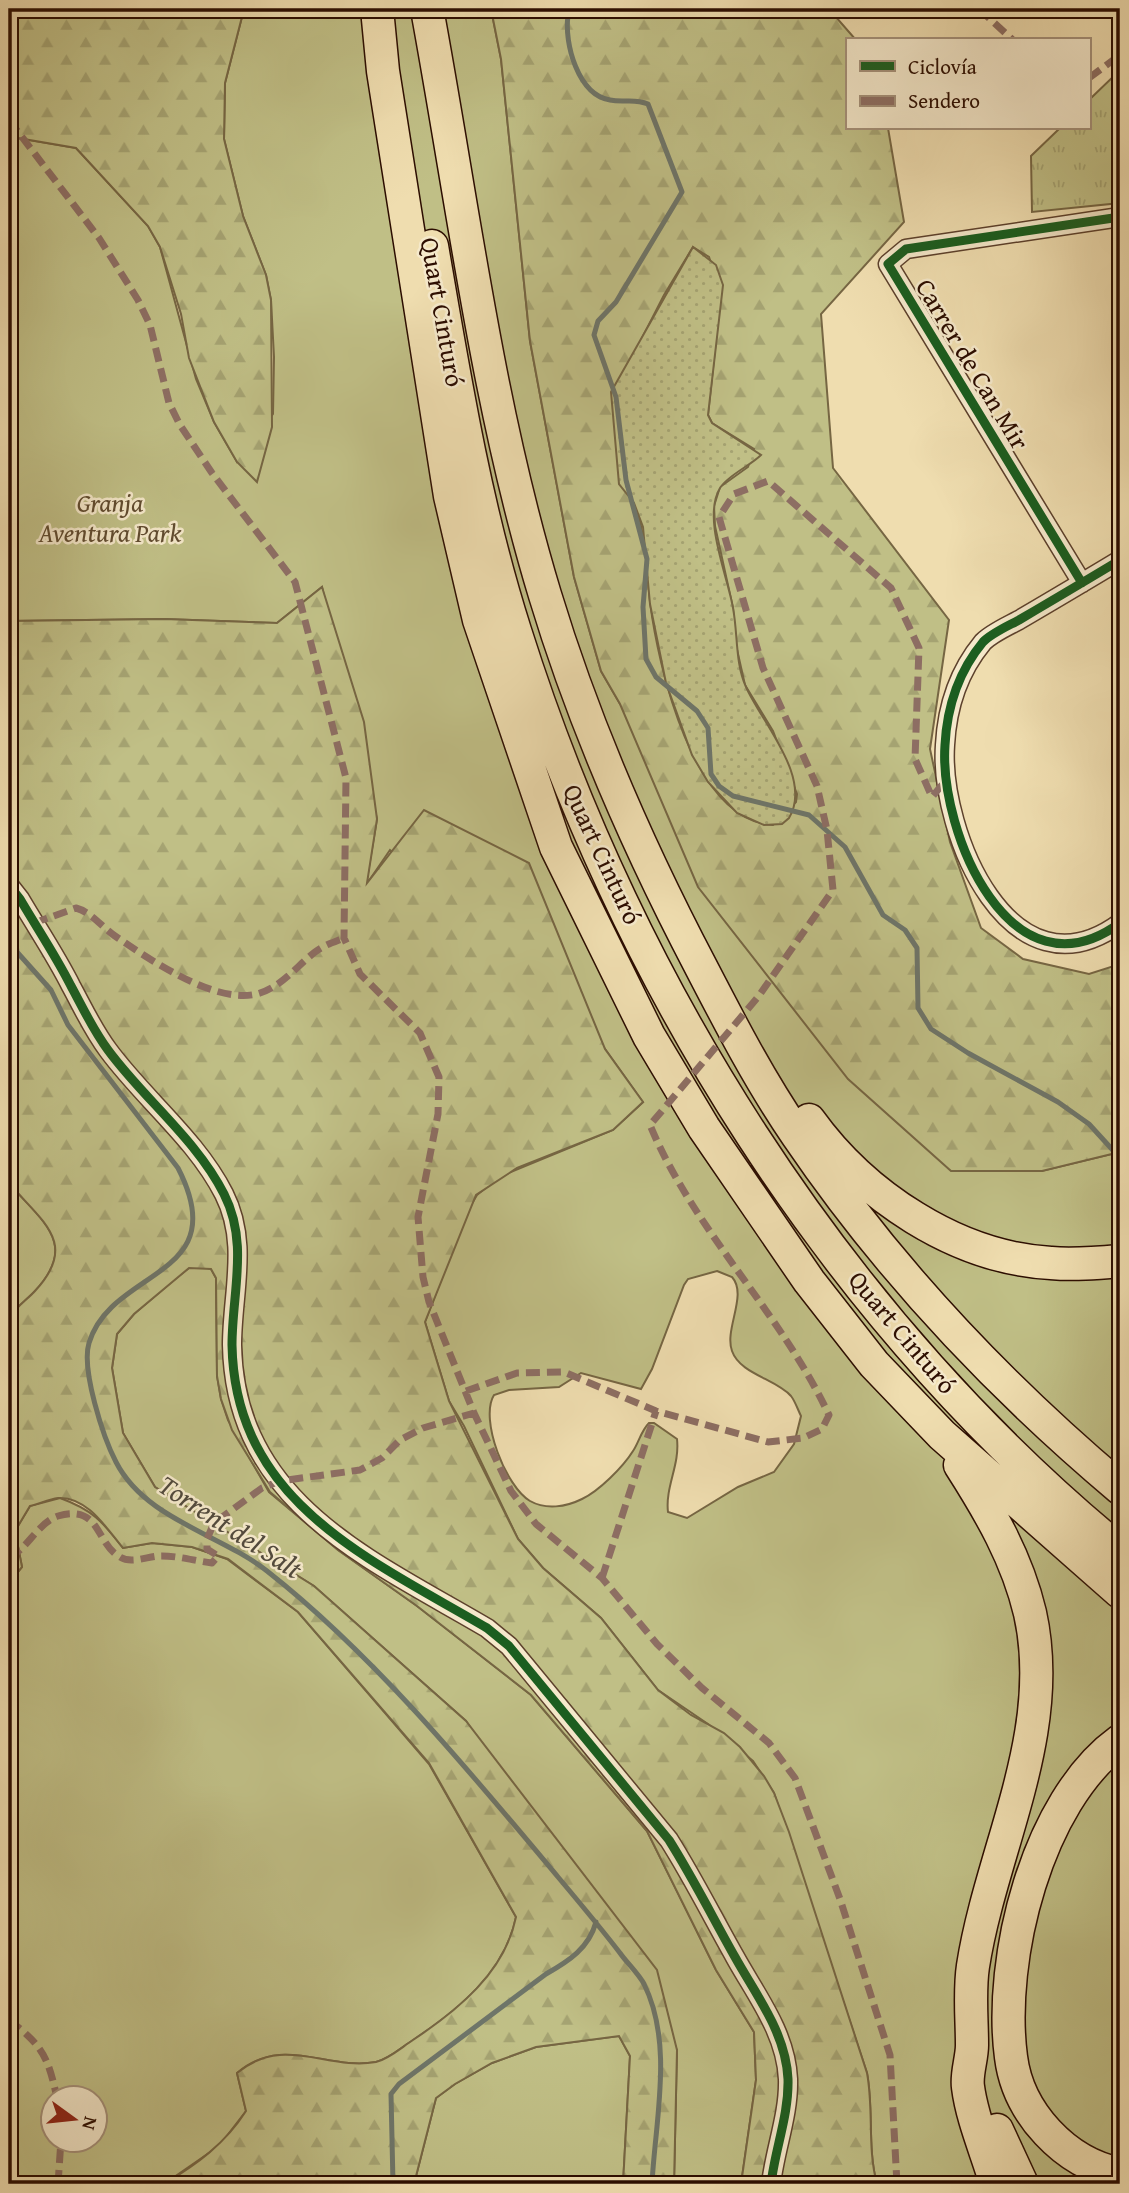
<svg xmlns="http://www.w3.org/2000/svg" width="1129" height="2193" viewBox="0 0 1129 2193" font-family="'Gentium Book Plus',serif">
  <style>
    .grass { fill: #c0bf86; stroke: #766643; stroke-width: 2; fill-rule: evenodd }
    .forest { fill: url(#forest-firs); stroke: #766643; stroke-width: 2; fill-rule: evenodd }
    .park { fill: url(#park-tufts); stroke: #766643; stroke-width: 2 }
    .garden { fill: url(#garden-dots); stroke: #766643; stroke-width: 2 }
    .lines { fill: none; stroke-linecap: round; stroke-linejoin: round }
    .stream { stroke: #6e7569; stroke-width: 5 }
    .minor-casing { stroke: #5d412c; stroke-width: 21 }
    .motorway-casing { stroke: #2c0d00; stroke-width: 35 }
    .minor { stroke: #f5e9cb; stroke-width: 18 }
    .motorway { stroke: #efddaf; stroke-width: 32 }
    .quiet { stroke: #8d6e63; stroke-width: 7; stroke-dasharray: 14 7; stroke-linecap: butt }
    .cycleway-casing { stroke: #f5e9cb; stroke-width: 13 }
    .cycleway { stroke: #1b5e20; stroke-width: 9 }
    .labels { text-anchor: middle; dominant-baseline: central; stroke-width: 5; stroke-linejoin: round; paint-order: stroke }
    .street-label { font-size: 26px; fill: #2c0d00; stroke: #f5e9cb }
    .park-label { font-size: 26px; font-style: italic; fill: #604b2f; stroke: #f5e9cb }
    .water-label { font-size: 28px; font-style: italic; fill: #524a3d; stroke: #f5e9cb }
  </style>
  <defs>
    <pattern id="forest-firs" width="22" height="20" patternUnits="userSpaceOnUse" patternTransform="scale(1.75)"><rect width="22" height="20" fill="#c0bf86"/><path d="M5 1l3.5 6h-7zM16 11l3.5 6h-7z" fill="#a5a372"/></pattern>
    <pattern id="park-tufts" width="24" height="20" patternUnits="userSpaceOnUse" patternTransform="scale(1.75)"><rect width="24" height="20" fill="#c0bf86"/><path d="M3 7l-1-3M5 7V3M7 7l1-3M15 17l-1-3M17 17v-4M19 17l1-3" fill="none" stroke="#a5a372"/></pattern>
    <pattern id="garden-dots" width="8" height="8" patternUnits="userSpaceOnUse" patternTransform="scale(1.75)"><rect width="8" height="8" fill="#c0bf86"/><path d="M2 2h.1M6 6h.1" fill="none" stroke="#a5a372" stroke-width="1.8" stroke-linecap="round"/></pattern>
  </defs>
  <rect width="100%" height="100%" fill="#efddaf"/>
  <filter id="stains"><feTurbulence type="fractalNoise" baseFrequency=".00286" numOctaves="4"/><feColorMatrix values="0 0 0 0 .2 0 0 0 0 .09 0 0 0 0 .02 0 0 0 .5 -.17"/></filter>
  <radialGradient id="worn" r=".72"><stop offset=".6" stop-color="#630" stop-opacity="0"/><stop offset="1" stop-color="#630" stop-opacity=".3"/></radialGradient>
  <path class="grass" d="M244,9h247l10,50 29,282 44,236 27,94 19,33 422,467 78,-19v1032h-243c-10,-36 -3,-74 -10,-111l-93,-280 -21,-32 -45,-37 -50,-34 -57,-72 -58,-50 -25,-29 -54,-113 -15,-25 -24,-79 42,-110 10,-17 22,-18 114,-47 30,-28 -38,-53 -215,-199 -24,35 11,-66 -55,-232 -45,36 -113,-4 -155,2v-488l3,4 64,11 72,78 12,21 36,132 18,43 23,40 36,-48 1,-57 -3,-57 -5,-25 -23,-59 -19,-77 1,-56zM717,1271l15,6c16,18 -8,52 0,74 8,23 44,28 59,45 4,5 7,14 10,20l-7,28 -20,28 -36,15 -51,31 -19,-6c-3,-25 12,-47 9,-73l-23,-16h-5c-8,8 -10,19 -16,28 -10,16 -34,40 -51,48 -16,8 -36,11 -52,2 -24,-14 -51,-82 -36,-106l15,-5 50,-3 22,-14 60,16 11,-20 32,-84 4,-6z
    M9,1183c32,38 71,60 26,108 -8,9 -21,17 -26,28z
    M200,1266l11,3 5,9 1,98 4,23 7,21 41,72 69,58 79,56 114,89 116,136 69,139 38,62 2,48 -15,104h-67l3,-134 -211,-329 -152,-135 -159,-99 -32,-54 -11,-65 5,-34 17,-20 41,-35 14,-11z
    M60,1498c33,12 42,23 63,50l29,-5 40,4 35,12 71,53 131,152 87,153c-11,55 -58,93 -103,123 -11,7 -24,19 -37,22 -49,9 -93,-28 -139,11l9,38 -27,35 -55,38h-155v-601l13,-16 -7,-36 15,-25zM52,2098h42v42h-42z
    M619,2036l11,20 -7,128h-209l22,-86 19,-14 37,-21 44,-16z"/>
  <path class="forest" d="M9,9h235l-19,74 -1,56 19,77 23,59 5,25 1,127 -15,55 -20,-20 -23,-40 -25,-64 -8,-44 -21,-67 -12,-21 -72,-78 -64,-11 -3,-4z
    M491,9h338l27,31h-9v88h41l16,94 -83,92 12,154 116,152 -19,129 20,93 31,86 42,31 66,15 31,-10v188l-78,19h-91l-103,-92 -150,-192 -78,-183 -19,-33 -27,-94 -44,-236 -29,-282zM693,247l16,10 12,37 -13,121 4,8 42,26 -6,18 -28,20 -6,19 1,20 18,82 3,37 9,40 28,46 24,63 -1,8 -23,23c-80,-4 -115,-159 -123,-223 -4,-35 -3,-66 -16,-99l7,-163 23,-45z
    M322,587l42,135 13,97 -10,64 57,-73 105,53 76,186 38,53 -30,28 -96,38 -41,27 -51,127 24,79 69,138 25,29 58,50 57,72 33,25 33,18 16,14 24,29 10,17 15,39 78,241c7,37 0,75 10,111h-136l15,-104 -2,-48 -38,-62 -69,-139 -116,-136 -114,-89 -79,-56 -68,-58 -38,-62 -11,-31 -4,-23 -1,-98 -5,-9 -22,-1 -55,46 -17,20 -5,34 11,65 32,54 159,99 152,135 191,249 20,80 -3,134h-51l7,-128 -11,-20 -83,11 -44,16 -37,21 -19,14 -22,86h-250c33,-20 61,-40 82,-73l-9,-38c47,-39 90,-2 139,-11 13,-3 26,-15 37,-22 45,-30 92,-68 103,-123l-87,-154 -131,-151 -70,-53 -36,-12 -40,-4 -29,5c-16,-19 -36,-52 -65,-50 -9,1 -19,6 -28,8l-15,25 7,36 -13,16v-264c5,-11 18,-19 26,-28 45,-48 6,-70 -26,-108v-562l155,-2 113,4z"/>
  <path class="park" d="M1120,70v133l-88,9 -1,-56 29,-28h29v-28z"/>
  <path class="garden" d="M693,247l23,18 7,20 -15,130 4,8 49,32c-11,11 -33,20 -41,33 -18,30 8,89 13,120 5,26 2,55 13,79 16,36 67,91 43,131l-7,6 -18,1 -27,-12 -29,-31 -16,-27 -26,-72 -16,-79 -7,-77 -9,-24 -15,-19 -8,-92z"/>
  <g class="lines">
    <path class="stream" d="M578,9l-10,7c-4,27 10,79 42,84 14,3 24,-2 38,4l34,88 -66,110 -18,19 -4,14 22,62 10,83 21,79 -4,48 3,52 10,18 41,34 11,17 3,46 8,12 14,10 76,19 36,32 38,68 22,15 12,18 1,60 13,21 37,24 90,49 31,22 31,34
      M10,896l7,56 34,38 17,35 110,143c57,111 -66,99 -89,175 -8,26 14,94 27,119 29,57 104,72 151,109 107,84 204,202 291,306 21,25 42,50 62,76 7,10 18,20 24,31 30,60 11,137 8,200
      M9,963l8,-11
      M393,2184l-2,-90 8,-10 147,-110c23,-13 43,-26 50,-52"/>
    <g class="minor-casing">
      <path id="minor" d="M1120,560c-33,20 -67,40 -101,60 -11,6 -27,13 -36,22 -24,29 -36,65 -38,103 -6,87 66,258 175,178
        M1082,583l-194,-319 18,-15 214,-32
        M9,885l11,14c17,29 36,57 51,87 12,22 22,44 37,64 36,49 88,89 116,144 25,49 8,99 8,151 3,158 138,214 255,283l22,18 160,194c24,38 44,78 66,117 21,38 51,76 53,122 1,36 -13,70 -17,105"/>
    </g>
    <g class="motorway-casing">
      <path id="motorway" d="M377,9l6,62 67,425 29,124 77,227 93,189 55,92 105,153 65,83 68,71 178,157
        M427,9c36,195 60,395 118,586 39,129 93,252 156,372 30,58 59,114 96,168 89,131 202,251 323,353
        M432,246c22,129 43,260 83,385 111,352 319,685 605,920
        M809,1120c54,75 147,138 242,143 23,2 46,0 69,-2
        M960,1465c30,47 57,93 70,148 27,121 -39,237 -57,353 -4,26 -1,53 -1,79 0,14 -6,29 -4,42 4,32 19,66 28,97
        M1120,1741c-83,60 -122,218 -109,316 7,56 54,106 109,117
        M997,2130l25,54"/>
    </g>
    <use href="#minor" class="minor"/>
    <use href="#motorway" class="motorway"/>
    <path class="quiet" d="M979,9l34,31
      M1089,78l31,-23
      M9,120l90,118 39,62 12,25 19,78 11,22 32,48 83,109 51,196 -2,160 16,36 60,59 19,44 -1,37 -20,103 5,60 6,25 45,111 37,78 25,33 66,54 55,66 45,44 67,55 26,35 45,121 50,156 7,129
      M34,923l42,-15c15,4 26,19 39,28 34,23 103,71 145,57 22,-7 37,-27 55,-41 9,-7 19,-10 29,-14
      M466,1391l51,-18 47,-1 92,39 112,31 35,-4 19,-9 7,-14c-49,-104 -135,-184 -179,-290l108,-128 75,-107 -6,-60 -10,-44 -54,-118 -44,-151 15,-23 34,-13 123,107 28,60 -4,111 17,38 14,-17
      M9,1558c18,-9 30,-36 49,-42 43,-12 37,27 62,41 11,7 26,0 38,-1 17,-1 37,5 54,7l6,-7 -11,-7v-10l7,-16 48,-35 18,-7 80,-11 22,-12 18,-18 23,-12 51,-15
      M602,1578l54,-167
      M9,2020c34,26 39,37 48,78
      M58,2184l3,-44"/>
    <g class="cycleway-casing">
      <path id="cycleway" d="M1120,560c-33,20 -67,40 -101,60 -11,6 -27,13 -36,22 -24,29 -36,65 -38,103 -6,87 66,258 175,178
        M1082,583l-194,-319 18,-15 214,-32
        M9,885l11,14c17,29 36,57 51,87 12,22 22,44 37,64 36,49 88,89 116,144 25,49 8,99 8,151 3,158 138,214 255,283l22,18 160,194c24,38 44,78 66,117 21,38 51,76 53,122 1,36 -13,70 -17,105"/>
    </g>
    <use href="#cycleway" class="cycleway"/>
  </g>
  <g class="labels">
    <g class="street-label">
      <text transform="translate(443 312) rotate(80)">Quart Cinturó</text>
      <text transform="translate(973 364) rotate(59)">Carrer de Can Mir</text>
      <text transform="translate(603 854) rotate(65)">Quart Cinturó</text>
      <text transform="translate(903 1332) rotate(50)">Quart Cinturó</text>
    </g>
    <g class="park-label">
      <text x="110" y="502">Granja<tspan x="110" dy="30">Aventura Park</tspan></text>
    </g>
    <g class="water-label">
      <text transform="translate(231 1526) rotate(33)">Torrent del Salt</text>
    </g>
  </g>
  <rect width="1129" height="2193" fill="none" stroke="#efddaf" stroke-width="35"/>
  <rect x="10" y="10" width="1108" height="2172" fill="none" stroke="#2c0d00" stroke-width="3.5"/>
  <rect x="18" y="18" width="1094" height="2158" fill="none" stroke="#2c0d00" stroke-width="2"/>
  <rect x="846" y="38" width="245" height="91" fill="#f5e9cb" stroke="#a5917a" stroke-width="2"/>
  <rect x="860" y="61" width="35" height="10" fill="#1b5e20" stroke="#a5917a" stroke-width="2"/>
  <text x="908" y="74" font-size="21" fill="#2c0d00">Ciclovía</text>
  <rect x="860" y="96" width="35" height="10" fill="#8d6e63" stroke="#a5917a" stroke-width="2"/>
  <text x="908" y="108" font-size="21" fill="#2c0d00">Sendero</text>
  <g transform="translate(74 2119) rotate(105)"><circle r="33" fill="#f5e9cb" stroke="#a5917a" stroke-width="2"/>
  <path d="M0-5L12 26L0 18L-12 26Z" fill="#8f2418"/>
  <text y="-10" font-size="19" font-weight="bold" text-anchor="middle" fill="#2c0d00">N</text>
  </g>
  <rect width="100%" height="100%" filter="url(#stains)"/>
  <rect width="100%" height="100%" fill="url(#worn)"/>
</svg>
